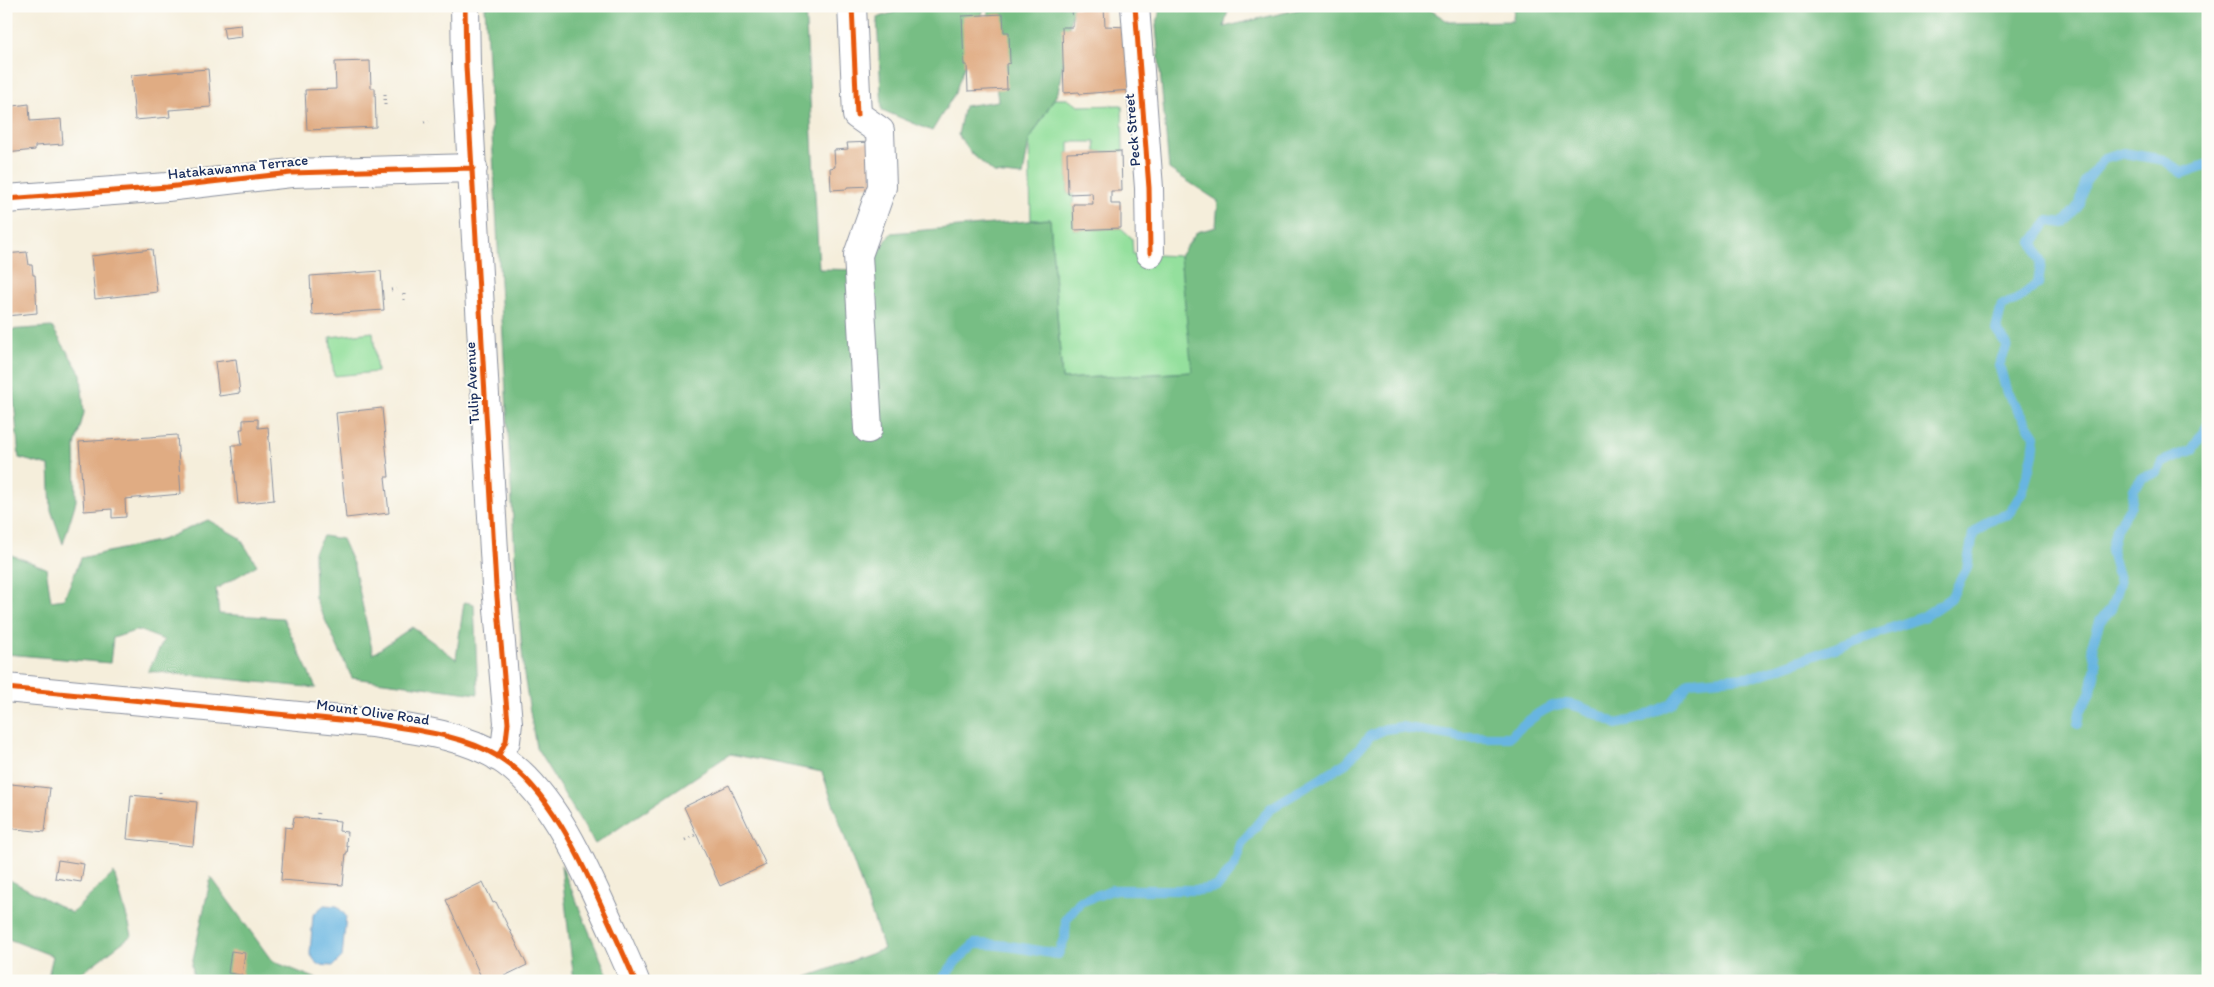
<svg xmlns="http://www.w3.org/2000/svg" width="2214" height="987" viewBox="0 0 2214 987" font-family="Itim,sans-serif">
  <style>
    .green { fill: #94e09d; stroke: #58887e }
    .forest { fill: #77be84; stroke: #497671 }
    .water { fill: #68b5e1; stroke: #4272a0 }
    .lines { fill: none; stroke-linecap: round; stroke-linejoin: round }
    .stream { stroke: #68b5e1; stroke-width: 10 }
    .building { fill: #e0ac83 }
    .minor-casing { stroke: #888e9c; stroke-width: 30 }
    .path { stroke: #888e9c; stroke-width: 3; stroke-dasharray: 1 4; stroke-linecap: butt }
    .minor { stroke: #fff; stroke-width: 28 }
    .cycleway-casing { stroke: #fdfcf7; stroke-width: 8 }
    .cycleway { stroke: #e8590c; stroke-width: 5 }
    .labels { text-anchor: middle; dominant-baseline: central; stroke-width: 4; stroke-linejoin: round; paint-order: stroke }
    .street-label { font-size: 15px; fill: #1b2f5e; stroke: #fdfcf7 }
  </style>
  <rect width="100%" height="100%" fill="#fdfcf7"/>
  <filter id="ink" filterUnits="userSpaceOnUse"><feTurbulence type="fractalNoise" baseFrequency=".02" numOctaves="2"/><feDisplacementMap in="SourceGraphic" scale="10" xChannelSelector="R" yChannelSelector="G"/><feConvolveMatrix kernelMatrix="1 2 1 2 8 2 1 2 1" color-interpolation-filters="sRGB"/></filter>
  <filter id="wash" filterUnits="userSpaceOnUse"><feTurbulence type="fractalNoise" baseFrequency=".0096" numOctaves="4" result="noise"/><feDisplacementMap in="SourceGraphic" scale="20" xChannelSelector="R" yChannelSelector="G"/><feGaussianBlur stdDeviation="1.12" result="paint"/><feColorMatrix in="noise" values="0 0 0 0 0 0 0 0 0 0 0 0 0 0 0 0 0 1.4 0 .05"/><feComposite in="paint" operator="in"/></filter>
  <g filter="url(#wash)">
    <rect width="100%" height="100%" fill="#f5eedb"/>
    <path class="green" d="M1054,99h13l12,7 43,-1 1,46 -27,1 -1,-10h-26v11h-2l1,41h5l1,36 47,-2 11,10 1,16 47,2 13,116 -131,7 -12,-160 -19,1 -2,-79z
      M373,332l4,40 -43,4 -4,-39z"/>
    <path class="forest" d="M485,6h320l14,263 48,1 24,-37 159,-14 12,160 130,-7 -12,-116 17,-24 19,-5 2,-26 -49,-32 -13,-143 5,-20h68l-5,21 89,-21h111l25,16 64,-1 1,-15h694v975h-1412l88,-32 -62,-177 -92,-18 -135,90 -59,-96 -12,-73 -8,-98z
      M902,6h83l-30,87 -23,38 -50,-21 -5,-92 24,-8z
      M987,6h86l-15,86 -29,49 -6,35 -29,-3 -23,-20 -13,-18 6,-29 34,-5z
      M52,327l29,47 3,39 -9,33 1,55 -13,43 -12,-34 -2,-44 -30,-8 -6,-70 -7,1v-59z
      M208,520l32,18 17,27 -41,24 3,25 64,4 33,70 -168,-17 16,-31 -26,-10 -25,8 -3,25 -104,-9v-101l40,15 5,33 13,-2 17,-41 81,-18z
      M323,536l19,3 12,27 19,88 39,-27 44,32 8,-57 10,2 4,90 -126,-16 -37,-80 -1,-46z
      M561,865l49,116h-36z
      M114,873l18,62 -61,46h-24l6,-25 -47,-18v-60l66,35z
      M211,877l61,84 50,20h-128l-2,-17z"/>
    <path class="water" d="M324,905l13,1 9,10 -4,41 -9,9 -15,-1 -8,-11 3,-39z"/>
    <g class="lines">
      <path class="stream" d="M2078,724l2,-12 11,-21 5,-25 -4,-21 8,-24 11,-12 9,-26 -9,-32 5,-22 15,-23 3,-17 9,-12 14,-4 5,-11 30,-12 16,-25
        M941,981l15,-20 19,-17c27,-1 55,6 83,10l7,-17 1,-18 14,-17 32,-12h88l17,-3 17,-21 7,-22 30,-36 75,-45 24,-27 15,-7 16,-2 61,10h47c49,-42 52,-41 108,-13l26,-7 28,-13 18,-22 67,-6 167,-59 28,-19 16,-30 6,-34 16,-14 20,-6 13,-21 11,-38 2,-19 -28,-43 -8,-28 8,-20 -11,-16 6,-24 13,-4 23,-17 3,-22 -8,-20 15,-21 16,2 16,-19 5,-22 19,-23 20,-6 40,7 18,13 26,-9"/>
    </g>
    <g id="blocks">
      <path class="building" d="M1238,6h15v2l-14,3z
        M1104,7l1,19 23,1 3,63 -51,4 -1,-2 -15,1 -2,-66h11l-1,-19z
        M1003,14l1,18h5l1,31 -4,1 1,25 -39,2 -1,-26h-3l-2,-49z
        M241,25l1,12 -17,2 -2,-12z
        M370,61l1,27h4l1,39 -69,3 -2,-40 31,-1 -1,-27z
        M208,69l3,38 -42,3 1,7 -35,3 -4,-45z
        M29,104l1,17 31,-2 2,25 -28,2v4l-29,3v-46z
        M872,142l2,44 -27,1v2l-16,1 -1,-22 5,-1 -1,-17 14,-1 -1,-6z
        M1121,151l1,40h-11v13h10v24l-47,2 -1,-26h20l-1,-11 -24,1 -1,-41z
        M152,249l5,43 -62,7 -4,-43z
        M27,252l2,13h3l1,10h2l2,38 -31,3v-62z
        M381,271l3,39 -72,5 -2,-39z
        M236,359l4,34 -21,3 -4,-34z
        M382,408l7,69h-4l4,36 -43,5 -10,-105z
        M258,419v9l10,-1 6,73 -36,4 -6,-59h10l-2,-16h3v-9z
        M177,435l4,59 -56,5 1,18 -14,1v-9l-28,2 -5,-69z
        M11,784l39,4 -5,44 -39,-4v-42z
        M729,785l37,80 -46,21 -36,-79z
        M131,795l66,7 -4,44 -66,-7z
        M294,817l46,4 -1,10 8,1 -1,14h2l-1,7h-1l-3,32 -62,-5 4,-53 7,1z
        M58,860l26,4 -3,18 -26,-4z
        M483,882l10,21 3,-1 31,63 -33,16h-11l-37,-81z
        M231,951l14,2 -3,22 -14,-2z"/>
    </g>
  </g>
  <g filter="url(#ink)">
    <use href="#blocks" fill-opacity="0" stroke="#888e9c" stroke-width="1"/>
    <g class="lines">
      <g class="minor-casing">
        <path id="minor" d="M465,6l1,60 30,520 12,137 -2,18 -8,16
          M852,6l5,109 23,16 2,56 -24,68 10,174
          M1135,6l14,182 1,65
          M6,199l161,-12 124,-14 182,-5
          M6,688l366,35c43,7 89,11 127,34 53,33 85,110 110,165 9,20 18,39 26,59"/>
      </g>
      <path class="path" d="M385,94v11
        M424,122l5,-1
        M7,243l1,11
        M391,290l5,-1
        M404,294v6
        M11,784v-5
        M160,798v-7
        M317,819l1,-7
        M685,840l12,-6"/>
      <use href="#minor" class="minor"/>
      <g class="cycleway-casing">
        <path id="cycleway" d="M465,6l1,60 30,520 12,137 -2,18 -8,16
          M852,6l5,109
          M1135,6l14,182 1,65
          M6,199l161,-12 124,-14 182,-5
          M6,688l366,35c43,7 89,11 127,34 53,33 85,110 110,165 9,20 18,39 26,59"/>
      </g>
      <use href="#cycleway" class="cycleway"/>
    </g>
  </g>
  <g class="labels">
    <g class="street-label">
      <text transform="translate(1132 130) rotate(-95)">Peck Street</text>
      <text transform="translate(238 167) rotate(-6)">Hatakawanna Terrace</text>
      <text transform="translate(472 383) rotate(-93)">Tulip Avenue</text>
      <text transform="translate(373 712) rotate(8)">Mount Olive Road</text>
    </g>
  </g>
  <rect width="2214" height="987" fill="none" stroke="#fdfcf7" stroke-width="25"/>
</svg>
